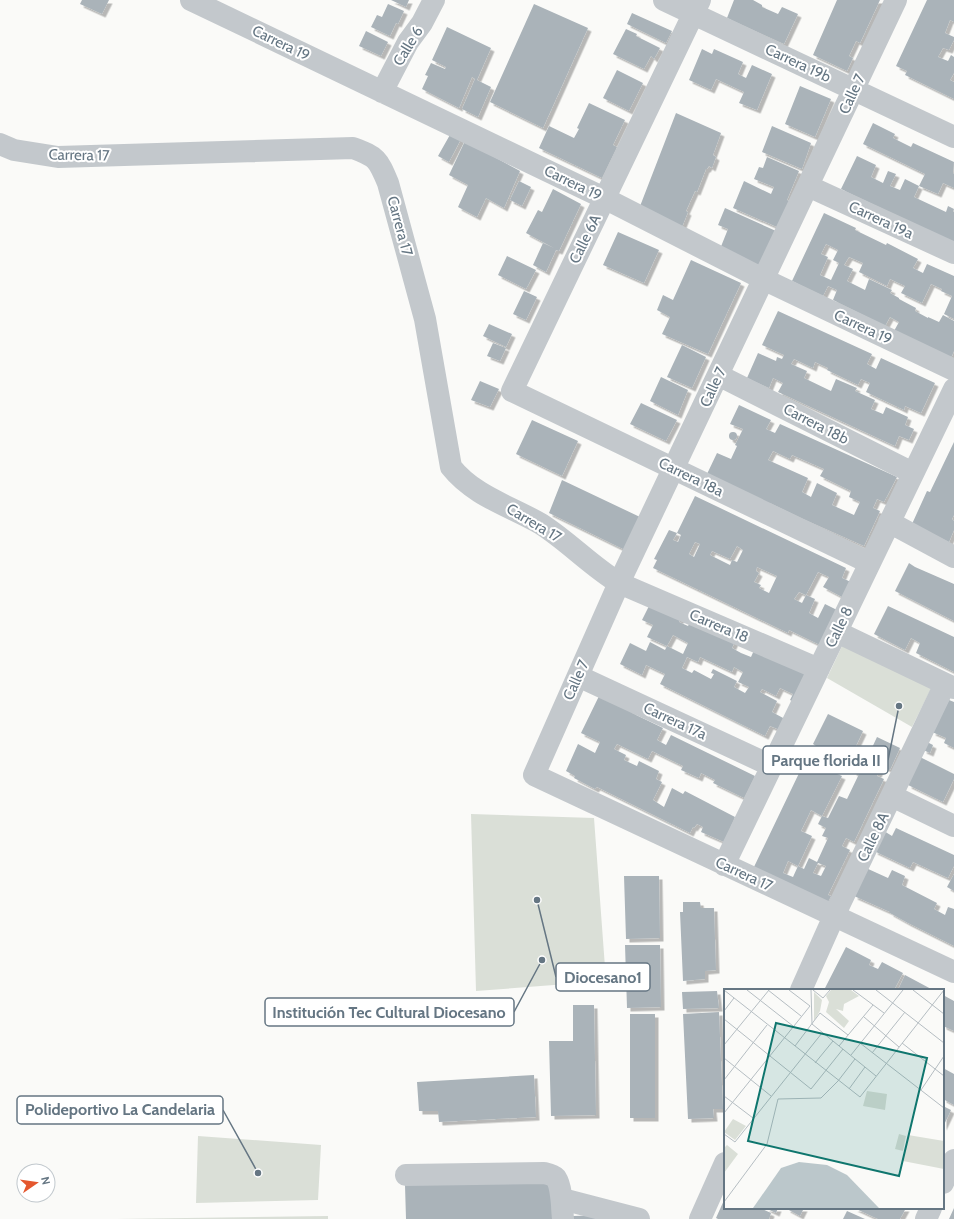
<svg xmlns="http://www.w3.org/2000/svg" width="954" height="1219" viewBox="0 0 954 1219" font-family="Cabin,sans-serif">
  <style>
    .green { fill: #dadfd7 }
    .building { fill: #aab3b9; fill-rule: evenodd; filter: url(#shadow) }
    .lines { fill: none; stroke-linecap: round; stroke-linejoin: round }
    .minor { stroke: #c3c8cc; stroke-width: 22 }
    .labels { text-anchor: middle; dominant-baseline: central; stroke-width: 4; stroke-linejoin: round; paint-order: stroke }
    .street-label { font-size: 15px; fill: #657683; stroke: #fff }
    .inset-road { fill: none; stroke: #b5bdc2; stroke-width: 1 }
    .view { fill: #0f766e; fill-opacity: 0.15; stroke: #0f766e; stroke-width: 2 }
    .inset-edge { fill: none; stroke: #657683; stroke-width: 2 }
    .leader { fill: none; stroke: #657683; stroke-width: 1.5 }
    .callout-dot { fill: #657683; stroke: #fff; stroke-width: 1.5 }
    .callout { fill: #fff; stroke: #657683; stroke-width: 1.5 }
    .callout-label { font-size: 16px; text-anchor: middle; font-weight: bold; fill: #657683 }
  </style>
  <defs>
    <filter id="shadow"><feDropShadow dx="3.5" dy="3.5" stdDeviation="0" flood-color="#0004"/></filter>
  </defs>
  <rect width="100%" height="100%" fill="#fafaf8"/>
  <path class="green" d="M843,644l90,41 -21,42 -85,-49z
    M471,814l123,4 12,163 -130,10z
    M198,1136l123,9 -3,55 -122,3z
    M328,1216v3h-212z"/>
  <path class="building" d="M82,0h27l-7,14 -22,-10z
    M391,0h18l-3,7z
    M734,0h19l9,5v2l16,7 4,-7 16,7 -14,30 -57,-26z
    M837,0h43l-20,43 -4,-2 -7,15 4,2 -6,13 -34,-16z
    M927,0h27v22l-4,-2 -5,13 9,4v3l-5,10 -6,-2 -5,9 10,4 3,-6 3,2v16l-4,7 4,2v17l-49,-24 2,-4 -11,-5z
    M388,4l16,7 -6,13 -2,-1 -6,13 -19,-9 6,-12 5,2z
    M534,4l54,24 -45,100 -53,-26z
    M632,13l40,18 -6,12 -39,-19z
    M447,27l44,21 -14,32 14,7 -13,30 -16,-8 13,-30 -3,-2 -13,31 -37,-19 6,-13 -3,-1 6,-12 14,6 1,-2 -14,-7z
    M626,29l11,5 -1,2 24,12 -6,11 -3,-3 -7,13 -31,-15z
    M366,31l22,11 -7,14 -22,-10z
    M702,49l10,5 2,-5 29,13 -5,12 8,4 6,-13 20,9 -15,36 -18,-7 5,-11 -28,-13 -5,11 -22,-10z
    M617,70l26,13 -14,28 -26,-13z
    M800,86l31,13 -16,38 -30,-13z
    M589,103l36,17 -12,25 4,2 -15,31 -63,-30 10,-22 25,12 5,-9 -2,-1z
    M676,113l45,20 -8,22 3,2 -4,11 -3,-2 -2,3h-1l-9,23 -2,-1 -9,20 2,1 -8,20 -43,-18z
    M873,123l22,11 -2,4 18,9 2,-4 41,19 -1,11 1,1v14l-11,-5 -5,11 -19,-8 6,-12 -62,-30z
    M772,126l39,17 -9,26 -40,-17z
    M451,133l10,6 -12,23 -11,-6z
    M465,141l55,30 -16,37 -18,-10 -9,19 -19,-10 10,-22 -19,-10z
    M857,156l19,9 -5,12 12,6 5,-12 8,3 -6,12 10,4 5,-11 14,7 -5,11 32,15 2,-6 6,3 -1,3h1v31l-113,-54z
    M767,157l32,14 -12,29 6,3 -16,24 -44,-19 11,-27 27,13 3,-7 -20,-8 5,-12 4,1z
    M519,181l12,6 -9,19 -12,-6z
    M553,189l28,15 -22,47 -3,-1 -10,22 -13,-7 10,-22 11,5 -28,-15 12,-23 4,2z
    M725,208l51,23 -15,37 -41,-19 8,-20 -10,-4z
    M824,213l32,15 -1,2 31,15 1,-2 31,16 -5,9 10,5 4,-9 27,12v43l-10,-5 8,-18 -11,-5 1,-2 -11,-5 -9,19 -21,-10 4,-7 -15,-7 -3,7 -28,-14 4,-9 -14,-6 -5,8 9,4 -6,12 18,9 4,-11 23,11 -2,3 9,5v1l17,9 -1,3 13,7v-1l11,5 4,-7 11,6v30l-3,7 -57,-27 5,-9 -9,-5 -5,9 -52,-26 4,-10 -9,-4 -5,10 -31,-15zM826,244l12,6 -5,10 6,3 -8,17 -11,-5 8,-18 -7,-3z
    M618,232l41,18 -15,33 -41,-18z
    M507,256l29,14 -10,19 -28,-14z
    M691,260l50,23 -33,71 -46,-20 8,-17 -13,-7 6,-15 10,5z
    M524,291l13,6 -11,23 -13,-6z
    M778,311l94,43 -5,10 9,5 5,-11 54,25 -14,30 -16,-7 -1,4 -38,-18 4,-9 -9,-4 -3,6 -31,-15 1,-2 -13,-6 -2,6 -19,-9 -3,5 16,7 -3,7 27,13 5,-12 21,9 -2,3 20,9 -4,9 12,5 3,-7 22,10 -3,8 9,4 -5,11 -10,-4 -4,10 -117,-54 5,-9 -10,-5 -4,10 -22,-10 11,-25 18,8 1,-4 5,2 2,-4 -22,-10z
    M489,324l23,10 -6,13 -23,-11z
    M493,343l13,5 -6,13 -13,-5z
    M682,345l24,12 -14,31 -25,-11z
    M661,377l27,13 -10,25 -28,-14z
    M480,381l19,8 -9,18 -19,-7z
    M641,403l36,17 -11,21 -36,-17z
    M739,405l32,15 -5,9 9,4 5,-9 117,53 -13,25 -7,-3 -4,9 7,3 -16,35 -63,-28 -31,-15 -1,3 -62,-32 10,-21 14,6 6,-13 -2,-1 8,-16 -13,-5zM773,451l17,8 2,-4 32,14 -4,7 31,15 -2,6 11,5 -6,13 -22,-10 5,-12 -20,-10 -6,14 -9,-5 6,-14 -40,-18z
    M532,420l46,21 -16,35 -46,-22z
    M729 436a4 4 0 1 1 8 0a4 4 0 1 1-8 0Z
    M954,442v73l-2,4 2,2v9l-5,12 -37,-18 15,-33 3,1z
    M562,480l78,37 -15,33 -76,-37z
    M695,496l151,72 -4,10 9,4 -7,16 -21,-11 6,-10 -11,-5 -12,23 -7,-3 -5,7 8,4 4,-8 9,4 -6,14 9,5 7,-14 12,6 -17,35 -31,-15 -1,3 -135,-65 4,-8 -3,-1 15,-29 8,3 -4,7 5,2 3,-7 -4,-2zM695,542l5,2 -6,13 -5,-3zM737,546l6,4 -6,12 -5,-2 -2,5 -20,-10 2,-4 18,8zM757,567l20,9 -8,17 -10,-5 2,-3 -7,-3 5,-9 -3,-2z
    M909,563l6,4 39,17v37l-59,-30z
    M653,598l31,15 -5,9 9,4 5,-9 43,22 -4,9 9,5 10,4 4,-9 53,26 -14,28 -4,-2 3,-6 -13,-6 -4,8 -14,-7 -2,3 17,9 -5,11 13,7 -5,11 -10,-4 -5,10 -105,-52 5,-10 -19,-9 -4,10 -22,-11 10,-21 16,8 4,-9 15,8 2,-4 16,8 5,-11 -15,-8 -6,11 -20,-9 6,-12 -11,-5zM687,657l11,5 2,-5 32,15 2,-5 9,5 -5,10 11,5 -4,6 -11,-6 3,-6 -24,-12 -2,4 3,1 -3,5 -17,-9 -2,3 -10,-5z
    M888,606l66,31v35l-38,-19 4,-10 -9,-5 -6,12 -31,-16z
    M600,694l33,16 -1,3 31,15 -6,12 9,5 5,-10 84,41 -11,22 -31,-15 2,-3 -14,-7 -2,5 -18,-8 2,-4 -31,-15 -4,8 -31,-15 -3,5 12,6 -2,5 13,6 2,-5 20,10 -3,8 6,3 -9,18 11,7 8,-19 11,6 2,-3 50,26 -11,25 -23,-10 2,-5 -6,-3 -3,4 -1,-1 -3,6 -93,-46 -2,2 -21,-11 1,-2 -9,-5 12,-27 17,9 5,-11 -19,-9z
    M949,700l5,2v46l-10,-5 2,-5 -14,-6z
    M828,714l35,17 -7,15 14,6 7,-15 23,11 -10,22 -8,-4 -5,10 7,3 -30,63 -8,-4 -4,8 8,4 -22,45 3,1 -3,6 -75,-33 49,-102 6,3 11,-22 -6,-4zM845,749l8,3 -5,10 8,3 -3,7 6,2 -12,25 -8,-3 -11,22 -6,-2 20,-40 -12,-5 7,-14 3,1zM811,810l11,6 -4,8 8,4 -4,8 6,2 -11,24 -8,-4 -5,11 -6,-3 -5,11 -10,-4 5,-12 10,5 14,-30 -11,-5zM818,863l8,3 -5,10 -8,-3z
    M927,742l6,3 -3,8 -7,-3z
    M920,757l34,17v5l-11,23 -35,-17z
    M896,828l58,27v11l-6,12 -35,-16 -3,6 -36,-17 10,-20 8,5z
    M866,868l22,10 4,-8 13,6 -3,9 35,18 -3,6 11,6 3,-8 6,2v37l-46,-23 -18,-10v-1l-36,-16z
    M954,874v17l-7,-4z
    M624,876h35l1,62 -34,1z
    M683,902h17l1,6h13l2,62 -11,1v8l-22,2 -3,-69h3z
    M625,945h35l1,62 -34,1z
    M846,947l25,13 -2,5 9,4 4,-7 21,11 -9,17h-70z
    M905,975l28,15h-35z
    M717,991l2,17 -36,1 -1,-17z
    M943,995l11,6v30l-11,-5z
    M573,1005h21l2,110 -45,1 -2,-75h24z
    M719,1012l4,97h-10l1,9 -26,1 -5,-105z
    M630,1014h25v104h-25z
    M943,1068l11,6v31l-11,-6z
    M534,1075l2,42 -97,5 -1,-11h-19l-2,-29z
    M943,1106l8,4 -8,17z
    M551,1179l1,40h-146l-1,-34z
    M725,1198v10h35l11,5 -2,6h-51l-2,-1z
    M765,1208h13l-2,5z
    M787,1208h17l-4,8 -13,-7z
    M854,1208h52l-6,11h-22z
    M954,1208v11h-5z
    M847,1211l18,8h-22z
    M606,1215v4h-33v-3z"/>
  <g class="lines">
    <path class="minor" d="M191,0l413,198 159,81 191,91
      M664,0l290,137
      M700,0l-188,391 358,172
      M896,0l-277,583 -85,192 420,197
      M382,92l26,-50 14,-19 12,-23
      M0,144l14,6 44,7 295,-9c24,9 25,11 35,35l37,136 26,148c23,29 59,39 90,57 28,18 50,42 78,59l200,86
      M808,186l146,67
      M718,375l195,98
      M889,522l65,35
      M837,632l117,56
      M578,676l194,90
      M892,796l62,30
      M724,865l230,-476
      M801,990l33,-74 111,-232
      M406,1175l138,-2c4,1 9,2 12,5 6,9 6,30 7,41
      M943,1183l11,-23
      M562,1199l77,20
      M700,1219l25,-56
      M926,1219l5,-11"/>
  </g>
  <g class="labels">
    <g class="street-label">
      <text transform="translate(281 43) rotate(26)">Carrera 19</text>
      <text transform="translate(408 46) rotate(-59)">Calle 6</text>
      <text transform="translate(798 63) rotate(25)">Carrera 19b</text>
      <text transform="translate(852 94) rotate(-65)">Calle 7</text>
      <text transform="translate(79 155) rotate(1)">Carrera 17</text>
      <text transform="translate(573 183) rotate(26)">Carrera 19</text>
      <text transform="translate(881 220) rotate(25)">Carrera 19a</text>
      <text transform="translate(400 226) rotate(75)">Carrera 17</text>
      <text transform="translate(585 239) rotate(-64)">Calle 6A</text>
      <text transform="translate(863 327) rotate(25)">Carrera 19</text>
      <text transform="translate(713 387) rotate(-65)">Calle 7</text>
      <text transform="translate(816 424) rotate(27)">Carrera 18b</text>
      <text transform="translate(691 477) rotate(26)">Carrera 18a</text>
      <text transform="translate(534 523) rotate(31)">Carrera 17</text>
      <text transform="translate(719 626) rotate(23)">Carrera 18</text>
      <text transform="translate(839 627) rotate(-64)">Calle 8</text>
      <text transform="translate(576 680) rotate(-66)">Calle 7</text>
      <text transform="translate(675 721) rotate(25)">Carrera 17a</text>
      <text transform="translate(873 837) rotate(-64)">Calle 8A</text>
      <text transform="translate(744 874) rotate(25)">Carrera 17</text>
    </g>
  </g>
  <g transform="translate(724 989)">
    <rect width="220" height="220" fill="#fafaf8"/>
    <path d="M107,1h20l8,6 -15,8 -1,7 -7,-2 13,12 -5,7 -18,-16 3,-10 -3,-6zM90,3l8,8 -2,11 -6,10zM143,102l20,3 -2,16 -22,-4zM9,130l13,7 -11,14 -11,-8zM175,145l7,2 -3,15 -8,-2zM184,146l36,6v28l-41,-8zM3,156l11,9 -14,19v-25z" fill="#dadfd7"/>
    <path d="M75,173l28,3 20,10 32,33h-126l28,-40z" fill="#bbc7cb"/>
    <path class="inset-road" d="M0,1l136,107 84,-107M23,1l46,36M44,1l33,26M65,1l21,16M87,1l1,34 64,52M89,1l10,8 7,-8M129,1l31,23M152,1l68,53M189,1l31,24M0,22l10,-13M140,28l35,30M0,30l87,70 32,-40M136,54l84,65M178,54l42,33M0,56l45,-55M71,57l25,-33 28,22M115,57l34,-41M148,64l33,-41M127,66l52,-65M0,69l47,38M91,74l18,-22M0,91l43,-55M125,100l16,-22M197,101l23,-34M0,107l29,22M0,124l86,-107M0,145l11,8 87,-109M0,213l43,-58 11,-45 43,-1 17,-17 17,-22"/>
    <path class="view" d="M52,34l151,35 -28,118 -151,-35z"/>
    <rect width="220" height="220" class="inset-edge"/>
  </g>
  <path class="leader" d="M899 706L888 760M537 900L556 977M542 960L514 1012M258 1173L223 1110"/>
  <g class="callout-dot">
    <circle cx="899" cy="706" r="4"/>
    <circle cx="537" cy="900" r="4"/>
    <circle cx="542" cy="960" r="4"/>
    <circle cx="258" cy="1173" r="4"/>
  </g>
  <g class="callout">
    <rect x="763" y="746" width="125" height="28" rx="4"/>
    <rect x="556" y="963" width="94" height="28" rx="4"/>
    <rect x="265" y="998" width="249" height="28" rx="4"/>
    <rect x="17" y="1096" width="206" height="28" rx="4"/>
  </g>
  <g class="callout-label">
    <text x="826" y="766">Parque florida II</text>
    <text x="603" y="983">Diocesano1</text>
    <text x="389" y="1018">Institución Tec Cultural Diocesano</text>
    <text x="120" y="1115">Polideportivo La Candelaria</text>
  </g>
  <g transform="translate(36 1183) rotate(77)"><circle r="19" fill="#ffffff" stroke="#c1c8cd"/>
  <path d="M0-3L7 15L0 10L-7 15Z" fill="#e4572e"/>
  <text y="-6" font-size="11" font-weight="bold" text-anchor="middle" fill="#657683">N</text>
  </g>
</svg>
